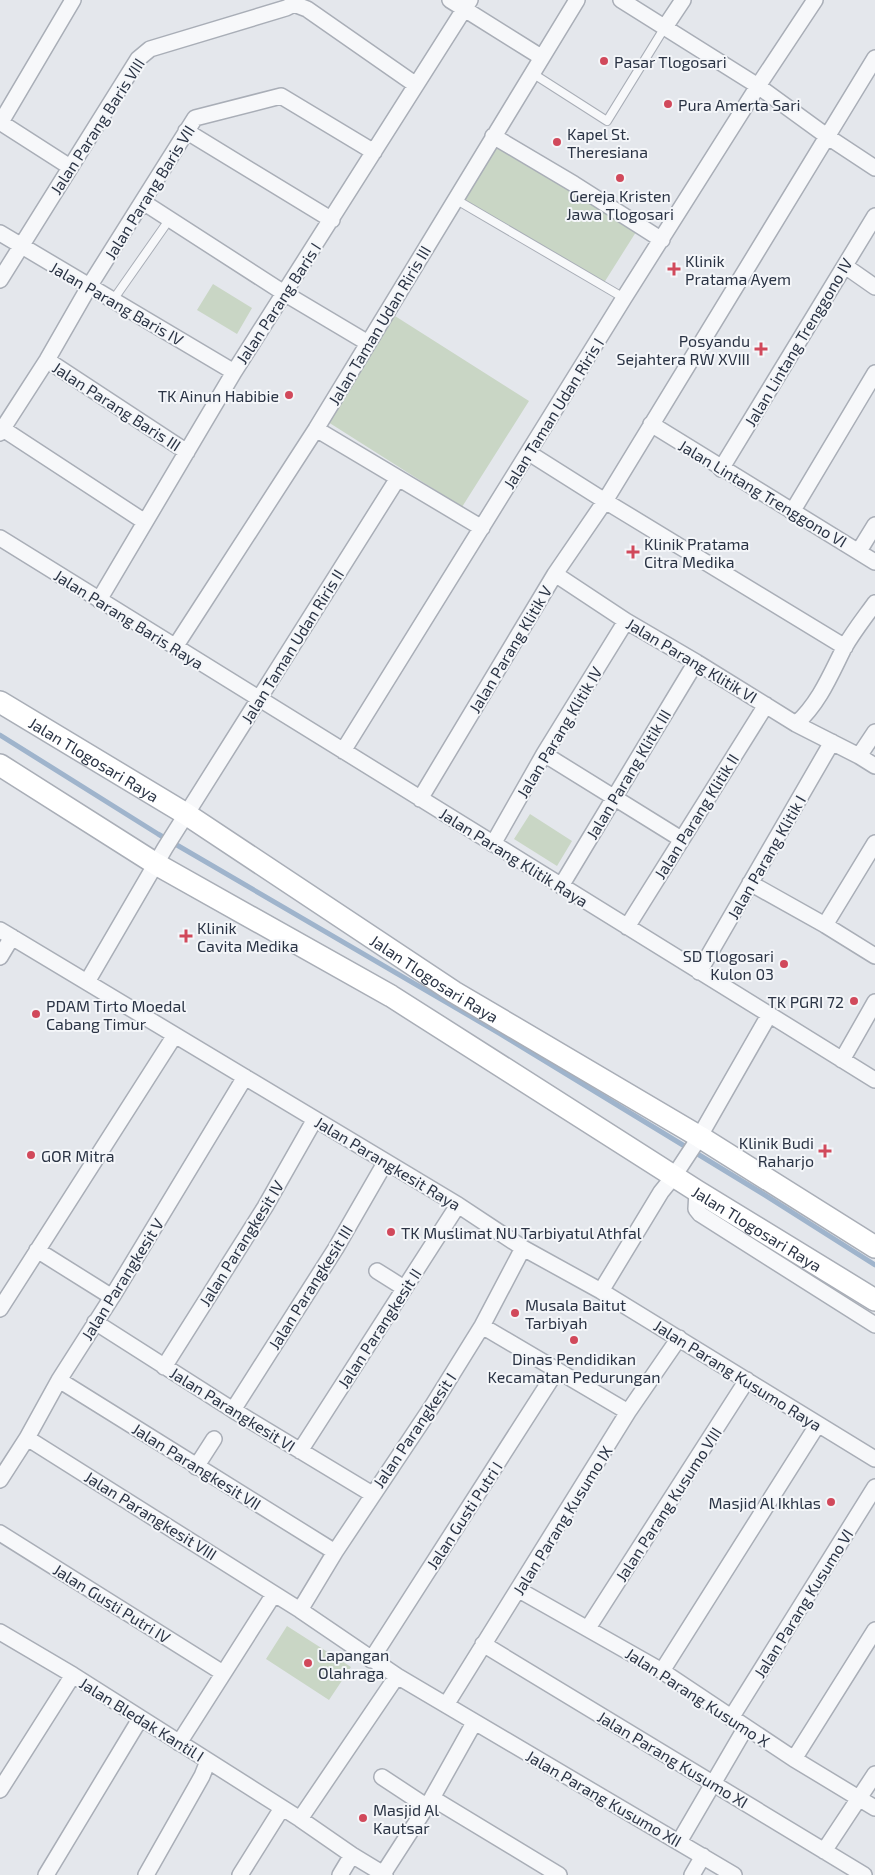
<svg xmlns="http://www.w3.org/2000/svg" width="875" height="1875" viewBox="0 0 875 1875" font-family="'Exo 2',sans-serif">
  <style>
    .green { fill: #c9d6c5 }
    .lines { fill: none; stroke-linecap: round; stroke-linejoin: round }
    .stream { stroke: #9fb4cc; stroke-width: 5 }
    .lane-casing { stroke: #a9aeb7; stroke-width: 10 }
    .street-casing { stroke: #a9aeb7; stroke-width: 18 }
    .secondary-casing { stroke: #a9aeb7; stroke-width: 24 }
    .lane { stroke: #f7f8fa; stroke-width: 8 }
    .street { stroke: #f7f8fa; stroke-width: 15 }
    .secondary { stroke: #fff; stroke-width: 21 }
    .poi-dot { fill: #d1495b; stroke: #f4f6f9; stroke-width: 2 }
    .labels { text-anchor: middle; dominant-baseline: central; stroke-width: 4; stroke-linejoin: round; paint-order: stroke }
    .poi-label { font-size: 16px; fill: #2b3445; stroke: #f4f6f9; text-anchor: start }
    .street-label { font-size: 16px; fill: #2b3445; stroke: #f4f6f9 }
  </style>
  <rect width="100%" height="100%" fill="#e4e7ec"/>
  <path class="green" d="M498,145l138,87 -34,54 -138,-86z
    M213,284l39,24 -15,26 -40,-24z
    M395,316l134,85 -67,106 -134,-85z
    M530,814l42,27 -15,25 -43,-27z
    M287,1626l64,41 -22,33 -63,-41z"/>
  <g class="lines">
    <path class="stream" d="M0,735l158,99 341,199 261,159 115,73"/>
    <g class="lane-casing">
      <path id="lane" d="M532,73l75,48 58,-94
        M455,199l169,99
        M113,300l56,-80"/>
    </g>
    <g class="street-casing">
      <path id="street" d="M450,0l91,57
        M621,0l137,86 70,51 47,31
        M665,27l18,-27
        M0,122l70,45
        M1,122l72,-122
        M186,131l146,89
        M493,136l81,48 88,56
        M143,202l141,91 84,50
        M0,233l234,139
        M845,266l30,21
        M0,280l138,-221 12,-10 136,-41 8,-4 13,5 109,76
        M47,360l140,92
        M651,424l224,138
        M3,429l142,93
        M316,429l166,99
        M0,433l47,-73 43,-75 105,-167 86,-22 93,56
        M529,453l76,48 240,146
        M721,469l154,-253
        M792,512l83,-139
        M0,538l875,542
        M859,551l16,-26
        M555,574l71,47 70,41 100,62 63,32 16,10
        M99,600l135,-228 236,-372
        M175,647l141,-218 261,-429
        M796,724c23,-21 34,-48 48,-76 9,-16 21,-31 31,-45
        M343,751l281,-453 134,-212 57,-86
        M544,754l137,85
        M859,756l16,-24
        M420,799l135,-225 50,-73 270,-443
        M493,844l51,-90 82,-133
        M750,883l75,42 50,31
        M561,886l135,-224
        M825,925l50,-82
        M627,927l139,-222
        M0,930l458,275 65,43 78,43 274,168
        M0,957l12,-20
        M699,972l133,-230
        M87,982l78,-134 233,-370
        M842,1060l33,-58
        M697,1191l-1,18 4,5 175,111
        M37,1250l75,47
        M377,1271l27,17
        M601,1291l60,-99 13,-16 23,-35 72,-126
        M0,1309l175,-274
        M95,1322l138,88 139,84
        M482,1326l146,86
        M164,1367l101,-160 50,-88
        M59,1380l276,172
        M233,1410l103,-162 49,-85
        M27,1438l273,172 97,66 337,199
        M300,1451l158,-246
        M196,1467l18,-28
        M0,1480l27,-42 32,-58 53,-83 133,-220
        M0,1533l223,140
        M519,1590l143,81 132,88 81,49
        M300,1610l35,-58 98,-147 49,-79 41,-78
        M588,1628l159,-248
        M0,1632l73,43 227,144 52,36 33,20
        M483,1644l381,231
        M371,1660l186,-290
        M662,1671l156,-247
        M446,1705l182,-293 51,-74
        M731,1718l144,-231
        M179,1743l95,-149
        M794,1759l81,-129
        M382,1777l44,29
        M0,1790l73,-115
        M432,1798l127,77
        M300,1819l97,-143
        M679,1842l67,-115
        M824,1851l51,-77
        M383,1874l49,-76 42,-75
        M46,1875l94,-156
        M146,1875l56,-99 6,-15
        M240,1875l42,-67
        M340,1875l12,-20
        M692,1875l11,-19"/>
    </g>
    <g class="secondary-casing">
      <g id="secondary">
        <path id="s1" d="M0,702l186,112 268,178 246,145 175,110"/>
        <path id="s2" d="M0,765l156,99 235,132 306,195 178,109"/>
      </g>
    </g>
    <use href="#lane" class="lane"/>
    <use href="#street" class="street"/>
    <use href="#secondary" class="secondary"/>
  </g>
  <g class="poi-dot">
    <circle cx="604" cy="61" r="5"/>
    <circle cx="668" cy="104" r="5"/>
    <circle cx="557" cy="142" r="5"/>
    <circle cx="620" cy="178" r="5"/>
    <path d="M671.5 261.5h5v5h5v5h-5v5h-5v-5h-5v-5h5z"/>
    <path d="M758.5 341.5h5v5h5v5h-5v5h-5v-5h-5v-5h5z"/>
    <circle cx="289" cy="395" r="5"/>
    <path d="M630.5 544.5h5v5h5v5h-5v5h-5v-5h-5v-5h5z"/>
    <path d="M183.5 928.5h5v5h5v5h-5v5h-5v-5h-5v-5h5z"/>
    <circle cx="784" cy="964" r="5"/>
    <circle cx="854" cy="1001" r="5"/>
    <circle cx="36" cy="1014" r="5"/>
    <path d="M822.5 1143.5h5v5h5v5h-5v5h-5v-5h-5v-5h5z"/>
    <circle cx="31" cy="1155" r="5"/>
    <circle cx="391" cy="1232" r="5"/>
    <circle cx="515" cy="1313" r="5"/>
    <circle cx="574" cy="1340" r="5"/>
    <circle cx="831" cy="1502" r="5"/>
    <circle cx="308" cy="1663" r="5"/>
    <circle cx="363" cy="1818" r="5"/>
  </g>
  <g class="labels">
    <g class="poi-label">
      <text x="614" y="61">Pasar Tlogosari</text>
      <text x="678" y="104">Pura Amerta Sari</text>
      <text x="567" y="133">Kapel St.<tspan x="567" dy="18">Theresiana</tspan></text>
      <text x="620" y="195" text-anchor="middle">Gereja Kristen<tspan x="620" dy="18">Jawa Tlogosari</tspan></text>
      <text x="685" y="260">Klinik<tspan x="685" dy="18">Pratama Ayem</tspan></text>
      <text x="750" y="340" text-anchor="end">Posyandu<tspan x="750" dy="18">Sejahtera RW XVIII</tspan></text>
      <text x="279" y="395" text-anchor="end">TK Ainun Habibie</text>
      <text x="644" y="543">Klinik Pratama<tspan x="644" dy="18">Citra Medika</tspan></text>
      <text x="197" y="927">Klinik<tspan x="197" dy="18">Cavita Medika</tspan></text>
      <text x="774" y="955" text-anchor="end">SD Tlogosari<tspan x="774" dy="18">Kulon 03</tspan></text>
      <text x="844" y="1001" text-anchor="end">TK PGRI 72</text>
      <text x="46" y="1005">PDAM Tirto Moedal<tspan x="46" dy="18">Cabang Timur</tspan></text>
      <text x="814" y="1142" text-anchor="end">Klinik Budi<tspan x="814" dy="18">Raharjo</tspan></text>
      <text x="41" y="1155">GOR Mitra</text>
      <text x="401" y="1232">TK Muslimat NU Tarbiyatul Athfal</text>
      <text x="525" y="1304">Musala Baitut<tspan x="525" dy="18">Tarbiyah</tspan></text>
      <text x="574" y="1358" text-anchor="middle">Dinas Pendidikan<tspan x="574" dy="18">Kecamatan Pedurungan</tspan></text>
      <text x="821" y="1502" text-anchor="end">Masjid Al Ikhlas</text>
      <text x="318" y="1654">Lapangan<tspan x="318" dy="18">Olahraga</tspan></text>
      <text x="373" y="1809">Masjid Al<tspan x="373" dy="18">Kautsar</tspan></text>
    </g>
    <g class="street-label">
      <text transform="translate(97 126) rotate(-57)">Jalan Parang Baris VIII</text>
      <text transform="translate(149 192) rotate(-58)">Jalan Parang Baris VII</text>
      <text transform="translate(117 303) rotate(30)">Jalan Parang Baris IV</text>
      <text transform="translate(278 303) rotate(-57)">Jalan Parang Baris I</text>
      <text transform="translate(379 325) rotate(-59)">Jalan Taman Udan Riris III</text>
      <text transform="translate(798 342) rotate(-59)">Jalan Lintang Trenggono IV</text>
      <text transform="translate(117 406) rotate(33)">Jalan Parang Baris III</text>
      <text transform="translate(553 413) rotate(-58)">Jalan Taman Udan Riris I</text>
      <text transform="translate(763 493) rotate(31)">Jalan Lintang Trenggono VI</text>
      <text transform="translate(129 619) rotate(32)">Jalan Parang Baris Raya</text>
      <text transform="translate(292 646) rotate(-58)">Jalan Taman Udan Riris II</text>
      <text transform="translate(510 649) rotate(-59)">Jalan Parang Klitik V</text>
      <text transform="translate(692 660) rotate(31)">Jalan Parang Klitik VI</text>
      <text transform="translate(559 732) rotate(-59)">Jalan Parang Klitik IV</text>
      <text stroke="none"><textPath href="#s1" startOffset="110">Jalan Tlogosari Raya</textPath></text>
      <text transform="translate(628 774) rotate(-59)">Jalan Parang Klitik III</text>
      <text transform="translate(696 816) rotate(-58)">Jalan Parang Klitik II</text>
      <text transform="translate(514 857) rotate(32)">Jalan Parang Klitik Raya</text>
      <text transform="translate(766 857) rotate(-60)">Jalan Parang Klitik I</text>
      <text stroke="none"><textPath href="#s1" startOffset="515">Jalan Tlogosari Raya</textPath></text>
      <text transform="translate(388 1163) rotate(31)">Jalan Parangkesit Raya</text>
      <text stroke="none"><textPath href="#s2" startOffset="888">Jalan Tlogosari Raya</textPath></text>
      <text transform="translate(241 1243) rotate(-58)">Jalan Parangkesit IV</text>
      <text transform="translate(122 1279) rotate(-58)">Jalan Parangkesit V</text>
      <text transform="translate(310 1287) rotate(-58)">Jalan Parangkesit III</text>
      <text transform="translate(379 1328) rotate(-57)">Jalan Parangkesit II</text>
      <text transform="translate(738 1375) rotate(32)">Jalan Parang Kusumo Raya</text>
      <text transform="translate(233 1409) rotate(32)">Jalan Parangkesit VI</text>
      <text transform="translate(414 1430) rotate(-56)">Jalan Parangkesit I</text>
      <text transform="translate(197 1466) rotate(32)">Jalan Parangkesit VII</text>
      <text transform="translate(668 1504) rotate(-57)">Jalan Parang Kusumo VIII</text>
      <text transform="translate(151 1515) rotate(32)">Jalan Parangkesit VIII</text>
      <text transform="translate(464 1515) rotate(-57)">Jalan Gusti Putri I</text>
      <text transform="translate(562 1520) rotate(-58)">Jalan Parang Kusumo IX</text>
      <text transform="translate(112 1603) rotate(32)">Jalan Gusti Putri IV</text>
      <text transform="translate(803 1603) rotate(-58)">Jalan Parang Kusumo VI</text>
      <text transform="translate(698 1697) rotate(33)">Jalan Parang Kusumo X</text>
      <text transform="translate(142 1719) rotate(32)">Jalan Bledak Kantil I</text>
      <text transform="translate(673 1759) rotate(31)">Jalan Parang Kusumo XI</text>
      <text transform="translate(604 1798) rotate(30)">Jalan Parang Kusumo XII</text>
    </g>
  </g>
</svg>
